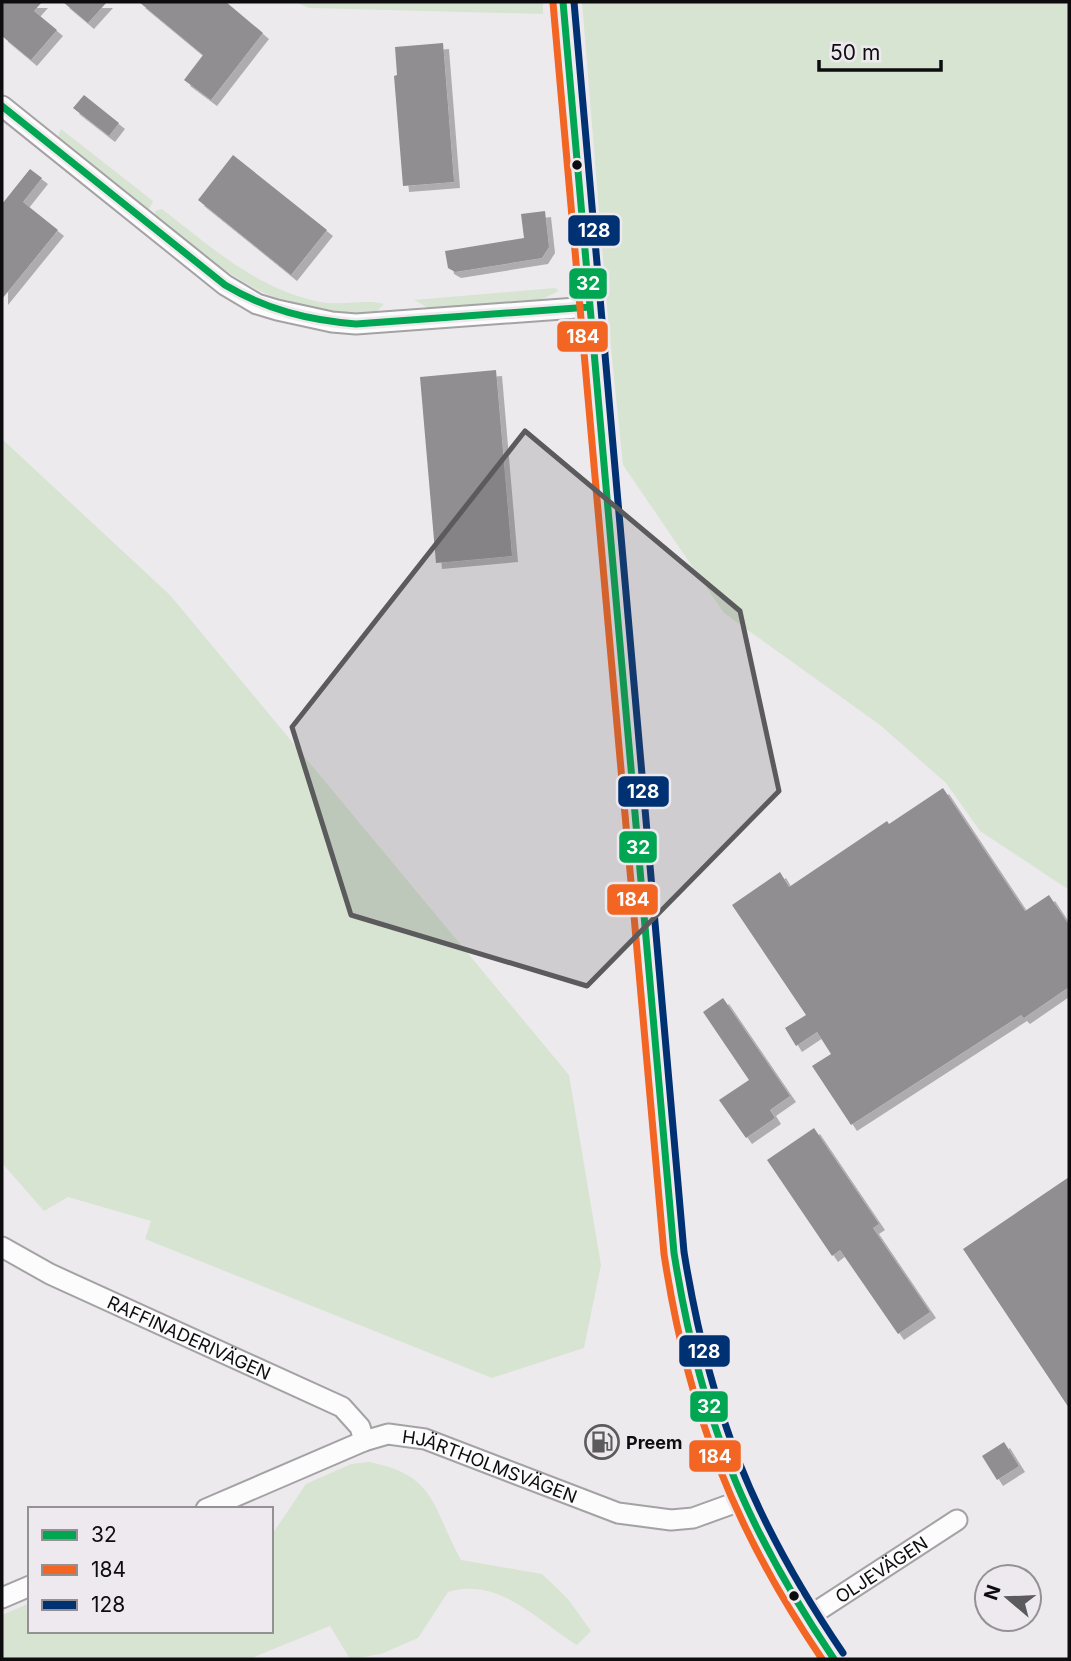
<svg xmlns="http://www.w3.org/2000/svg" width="1071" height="1661" viewBox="0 0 1071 1661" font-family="Inter,sans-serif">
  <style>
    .green { fill: #d7e4d2 }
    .building { fill: #908e90; filter: url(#shadow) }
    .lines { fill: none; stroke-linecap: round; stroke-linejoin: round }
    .minor-casing { stroke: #a4a2a5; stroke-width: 23 }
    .minor { stroke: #fcfcfc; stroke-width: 19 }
    .bus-1-casing { stroke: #eee9ef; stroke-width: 12 }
    .bus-2-casing { stroke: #eee9ef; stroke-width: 12 }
    .bus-3-casing { stroke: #eee9ef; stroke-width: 12 }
    .bus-1 { stroke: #00a651; stroke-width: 7 }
    .bus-2 { stroke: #f26522; stroke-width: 7 }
    .bus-3 { stroke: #003273; stroke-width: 7 }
    .marked { fill: #5b5a5c; fill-opacity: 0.2; stroke: #5b5a5c; stroke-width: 5; stroke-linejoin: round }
    .bus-dot { fill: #0d0c0e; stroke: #eee9ef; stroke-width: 2.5 }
    .labels { text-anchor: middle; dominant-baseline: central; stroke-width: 7; stroke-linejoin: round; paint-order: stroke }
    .street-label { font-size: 18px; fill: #0d0c0e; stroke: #eee9ef }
    .poi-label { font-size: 18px; font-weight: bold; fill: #0d0c0e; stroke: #eee9ef; text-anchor: start }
    .line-badge { stroke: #eee9ef; stroke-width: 2.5 }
    .badge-label { font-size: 19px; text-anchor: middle; font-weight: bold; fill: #fff }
  </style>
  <defs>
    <filter id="shadow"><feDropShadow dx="6" dy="6" stdDeviation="0" flood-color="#0004"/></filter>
  </defs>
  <rect width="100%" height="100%" fill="#edeaee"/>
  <path class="green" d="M295,2h248v12l-234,-6z
    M582,2h487v888l-89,-59 -34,-48 -66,-58 -156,-112 -101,-148 -16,-156z
    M61,129l92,72 -4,8 -5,-3 -86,-69z
    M162,209c49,38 95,80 158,93 21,4 47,-3 64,2l-9,9c-94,9 -152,-42 -220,-97v-5z
    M555,288l4,3 -17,8 -112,10 -16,-9z
    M2,439l168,156 399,480 32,190 -17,83 -92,30 -347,-139 6,-18 -83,-24 -24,14 -42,-48z
    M369,1462c68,13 63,46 92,98l81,14 26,25 23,32 -14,14c-40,-24 -78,-69 -129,-53l-30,46 -37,16 -31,5 -20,-33 -81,33h-247v-44l28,-12v28h241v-95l35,-52 45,-20z"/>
  <path class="building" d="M2,2h40l-8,9 23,19 -26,30 -29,-24z
    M63,2h44l-19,21z
    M139,2h87l37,31 -52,67 -27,-20 19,-25z
    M443,43l11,139 -51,4 -9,-110 3,-1 -2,-28z
    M84,95l35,28 -10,13 -36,-28z
    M233,155l94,75 -36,45 -93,-75z
    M30,169l12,9 -19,24 35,28 -56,69v-95z
    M545,211l4,36 -7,11 -87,14 -7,-4 -3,-17 79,-13 -3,-24z
    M496,370l16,186 -76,7 -16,-186z
    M943,788l82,123 24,-16 20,30v62l-45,31 -3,-3 -170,110 -39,-59 19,-12 -14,-22 -21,14 -11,-18 21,-13 -74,-110 48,-33 9,15 98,-66 2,3z
    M723,998l67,98 -20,14 5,8 -29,20 -27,-38 30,-20 -46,-68z
    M814,1128l65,96 -6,4 57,84 -32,22 -58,-84 -8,6 -65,-96z
    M1069,1177v231l-106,-159z
    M1004,1442l15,24 -22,14 -15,-24z"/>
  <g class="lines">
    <g class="minor-casing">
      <g id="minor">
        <path d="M563,2l111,1251c21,157 68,277 160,406"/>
        <path d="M2,106l223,179 32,19 20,6 55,12 24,2 234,-17"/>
        <path id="s1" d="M2,1247l48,27 292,133 18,20 4,14"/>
        <path id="s2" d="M206,1509l158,-68 24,-7 37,5 193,74 53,7 22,-2 47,-17"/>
        <path d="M2,1598l28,-12"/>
        <path id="s3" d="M805,1619l152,-99"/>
      </g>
    </g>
    <use href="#minor" class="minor"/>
    <g class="bus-1-casing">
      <path id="bus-1" d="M563,2l111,1251c26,162 68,270 160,406
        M2,106l223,179c42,25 83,35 131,39l234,-17"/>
    </g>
    <g class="bus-2-casing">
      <path id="bus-2" d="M553,3l111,1251c24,157 69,274 158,405"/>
    </g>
    <g class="bus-3-casing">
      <path id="bus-3" d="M574,2l110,1250c26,160 68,267 159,401"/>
    </g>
    <use href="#bus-1" class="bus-1"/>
    <use href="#bus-2" class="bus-2"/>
    <use href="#bus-3" class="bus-3"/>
  </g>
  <path class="marked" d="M525,431l215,180 39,180 -192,195 -236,-71 -59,-188z"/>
  <defs>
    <g id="fuel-ring" transform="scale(1.75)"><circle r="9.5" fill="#eee9ef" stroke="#5b5a5c" stroke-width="1.5"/><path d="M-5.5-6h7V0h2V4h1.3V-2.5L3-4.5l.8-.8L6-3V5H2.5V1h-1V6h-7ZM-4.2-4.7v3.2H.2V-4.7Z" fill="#5b5a5c"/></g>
  </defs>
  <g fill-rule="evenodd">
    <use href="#fuel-ring" x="602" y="1442"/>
  </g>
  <g class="bus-dot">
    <circle cx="577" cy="165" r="6"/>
    <circle cx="794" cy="1596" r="6"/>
  </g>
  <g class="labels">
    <g class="street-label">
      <text stroke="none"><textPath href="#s1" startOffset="208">RAFFINADERIVÄGEN</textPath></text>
      <text stroke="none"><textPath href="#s2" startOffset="304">HJÄRTHOLMSVÄGEN</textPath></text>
      <text stroke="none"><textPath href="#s3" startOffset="91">OLJEVÄGEN</textPath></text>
    </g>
    <g class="poi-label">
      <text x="626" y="1442">Preem</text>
    </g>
  </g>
  <g class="line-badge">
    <rect x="567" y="214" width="54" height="33" rx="7" fill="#003273"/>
    <rect x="568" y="267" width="40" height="33" rx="7" fill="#00a651"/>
    <rect x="556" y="320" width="53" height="33" rx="7" fill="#f26522"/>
    <rect x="617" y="775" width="53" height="33" rx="7" fill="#003273"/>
    <rect x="618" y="830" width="40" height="34" rx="7" fill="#00a651"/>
    <rect x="606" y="883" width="53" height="33" rx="7" fill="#f26522"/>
    <rect x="678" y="1334" width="53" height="34" rx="7" fill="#003273"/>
    <rect x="689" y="1390" width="40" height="33" rx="7" fill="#00a651"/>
    <rect x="688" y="1439" width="54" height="34" rx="7" fill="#f26522"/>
  </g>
  <g class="badge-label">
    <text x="594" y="237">128</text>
    <text x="588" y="290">32</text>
    <text x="583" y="343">184</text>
    <text x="643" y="798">128</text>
    <text x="638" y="854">32</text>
    <text x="633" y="906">184</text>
    <text x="704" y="1358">128</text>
    <text x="709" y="1413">32</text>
    <text x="715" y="1463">184</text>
  </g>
  <rect width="1071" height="1661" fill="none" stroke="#0d0c0e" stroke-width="7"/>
  <rect x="28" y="1507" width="245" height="126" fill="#eee9ef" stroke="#949195" stroke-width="2"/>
  <rect x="42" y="1530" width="35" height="10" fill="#00a651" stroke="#949195" stroke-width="2"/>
  <text x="91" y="1542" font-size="21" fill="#0d0c0e">32</text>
  <rect x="42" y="1565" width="35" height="10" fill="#f26522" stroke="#949195" stroke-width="2"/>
  <text x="91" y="1577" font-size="21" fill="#0d0c0e">184</text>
  <rect x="42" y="1600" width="35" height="10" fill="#003273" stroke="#949195" stroke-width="2"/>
  <text x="91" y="1612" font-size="21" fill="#0d0c0e">128</text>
  <g transform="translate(1008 1598) rotate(289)"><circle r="33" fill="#eee9ef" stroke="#949195" stroke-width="2"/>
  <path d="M0-5L12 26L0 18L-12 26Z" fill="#5b5a5c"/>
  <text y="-10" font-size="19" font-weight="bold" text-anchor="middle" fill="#0d0c0e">N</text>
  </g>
  <path d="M819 60v10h122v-10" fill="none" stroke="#0d0c0e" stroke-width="3.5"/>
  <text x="830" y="60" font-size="21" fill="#0d0c0e" stroke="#eee9ef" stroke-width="5" paint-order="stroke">50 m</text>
</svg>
